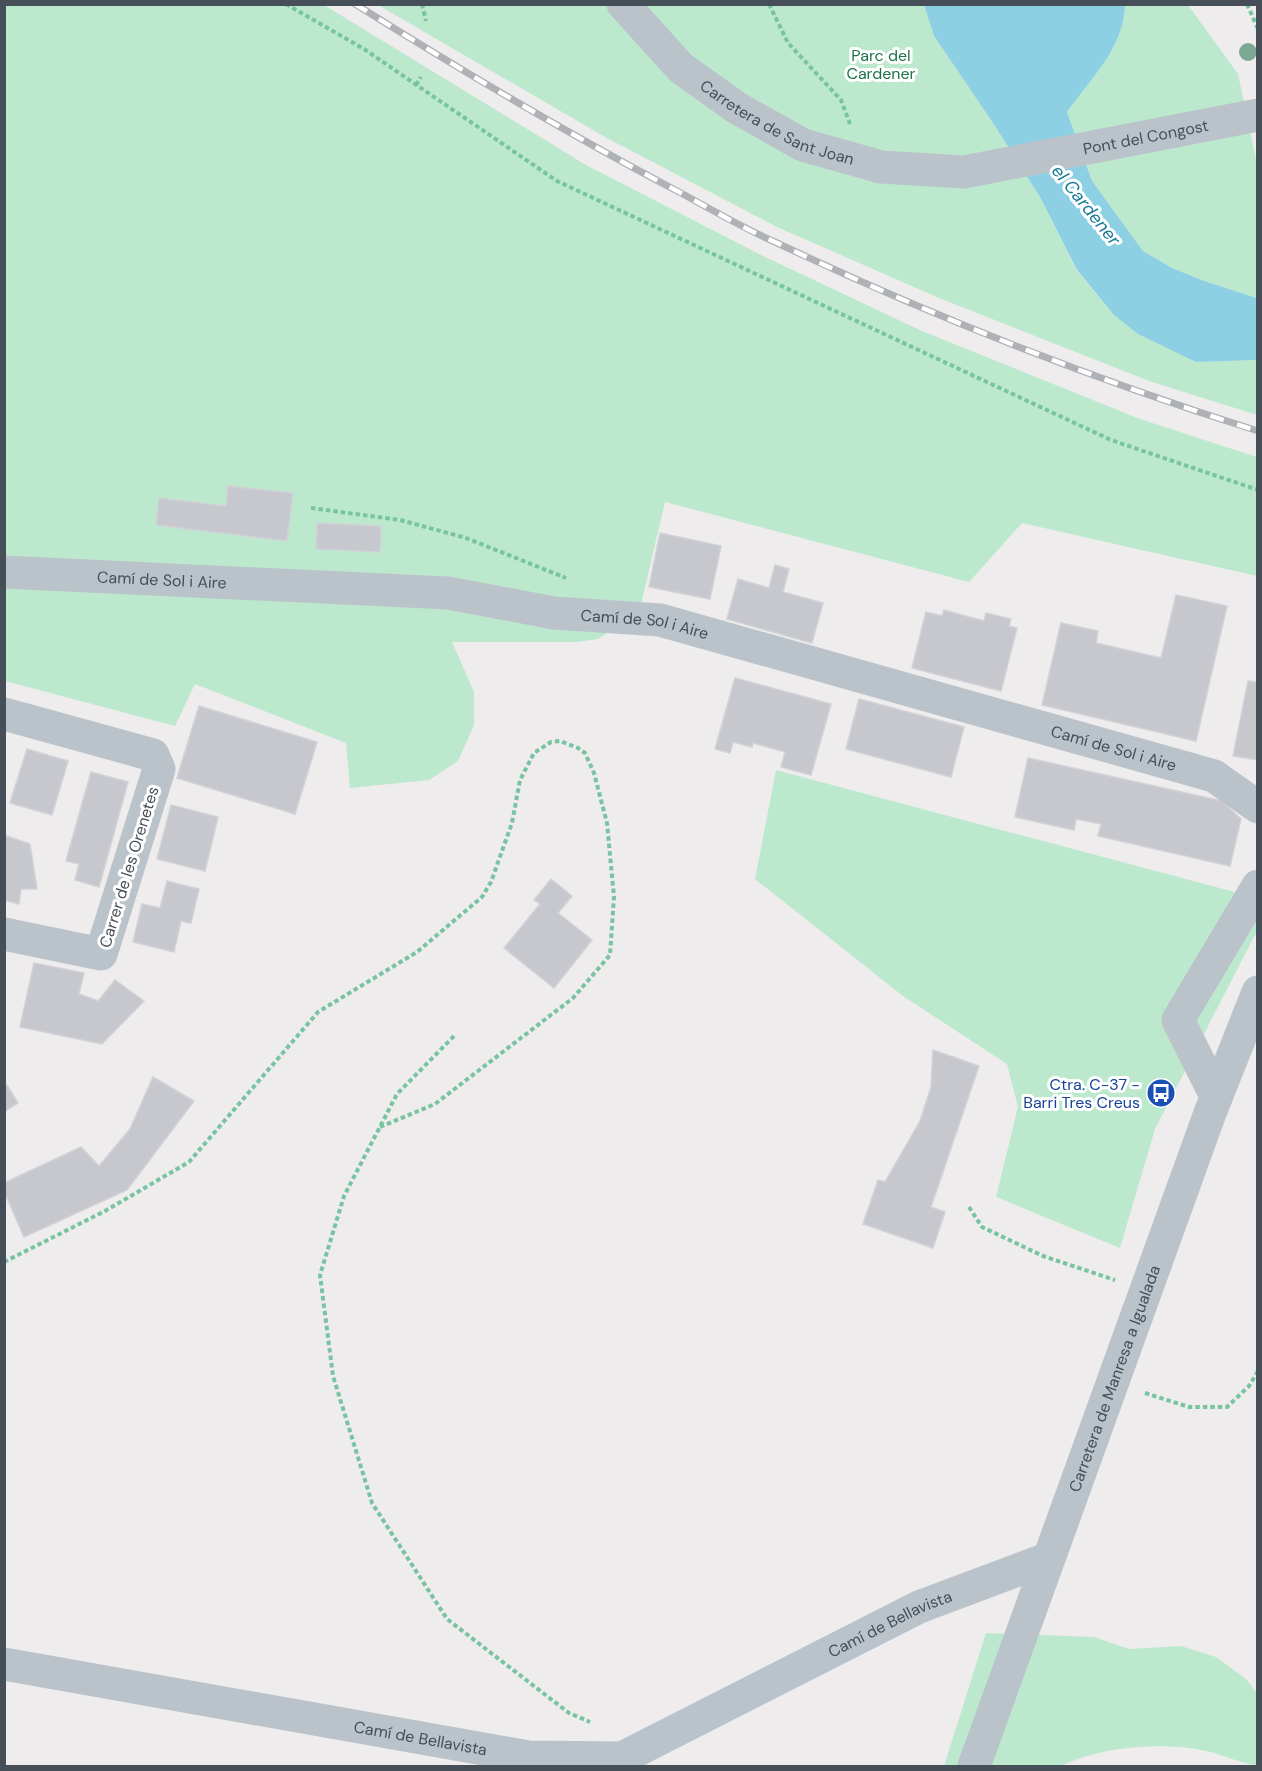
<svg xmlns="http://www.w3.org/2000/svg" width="1262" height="1771" viewBox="0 0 1262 1771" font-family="'DM Sans',sans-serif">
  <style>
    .green { fill: #bce9ce }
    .water { fill: #8dcfe3 }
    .building { fill: #c7c8ce; stroke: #d0d2d7; stroke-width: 1.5 }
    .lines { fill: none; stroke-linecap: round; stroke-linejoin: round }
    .path { stroke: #78c4a0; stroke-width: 4; stroke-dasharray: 4.5 3; stroke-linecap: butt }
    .minor { stroke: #bbc3ca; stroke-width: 33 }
    .tertiary { stroke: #bbc3ca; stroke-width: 33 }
    .rail-casing { stroke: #aeb1b5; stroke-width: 7 }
    .rail { stroke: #fff; stroke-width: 4.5; stroke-dasharray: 14; stroke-linecap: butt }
    .tree { fill: #7ca892 }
    .labels { text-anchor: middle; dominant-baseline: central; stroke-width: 6; stroke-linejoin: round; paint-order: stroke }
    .park-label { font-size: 16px; fill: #1e7149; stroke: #fff }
    .street-label { font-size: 16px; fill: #464f57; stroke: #fff }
    .transit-label { font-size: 16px; fill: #164399; stroke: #fff; text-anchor: end }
    .water-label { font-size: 18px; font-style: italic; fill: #187b97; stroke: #fff }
  </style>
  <rect width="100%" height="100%" fill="#eeecec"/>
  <path class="green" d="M4,5h320l262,160 177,91 159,75 218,88 117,38v119l-235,-53 -53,59 -304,-80 -26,111 -41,26 -22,3h-124l22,50v33l-16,36 -29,19 -79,8 -4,-45 -151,-59 -20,42 -170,-45z
    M378,5h546l10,31 61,90 45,71 37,74 37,44 82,47 61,-2v55l-108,-34 -210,-83 -162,-71 -172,-90z
    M1125,5h63l50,69 19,90v134l-53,-17 -33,-13 -28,-17 -51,-70 -25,-69c24,-34 57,-64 58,-107z
    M776,770l481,128v33l-102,198 -35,119 -124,-51 22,-90 -11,-43 -104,-68 -148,-117z
    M986,1633l108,4 35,12 52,-3 35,11 30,22 11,14v73c-20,-4 -40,-14 -61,-17 -39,-7 -101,-1 -135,17h-117z"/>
  <path class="water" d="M924,5h201c-1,43 -34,73 -58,107l25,69 51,70 29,17 32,13 53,17v62l-61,2 -58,-28 -24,-19 -37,-45 -37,-73 -45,-71 -61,-90z"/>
  <path class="building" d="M228,486l65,7 -6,48 -131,-16 3,-27 67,8z
    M317,523l64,3 -1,26 -64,-3z
    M660,533l61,13 -11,53 -61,-12z
    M775,565l14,4 -6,23 40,11 -11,40 -85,-24 11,-40 31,9z
    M1176,595l51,11 -31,135 -154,-36 19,-82 37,8 -2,12 65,15z
    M944,610l40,11 2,-8 25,6 -2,7 8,2 -16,63 -89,-23 14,-56 16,4z
    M735,678l96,26 -20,71 -30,-8 4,-15 -32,-9 -1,4 -19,-5 -3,11 -15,-4z
    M1248,681l10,1v78l-25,-4z
    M859,699l105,28 -13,50 -105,-28z
    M199,706l118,36 -22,72 -118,-36z
    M27,749l41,12 -16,54 -42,-12z
    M1028,758l194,43 19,18 -11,47 -132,-30 3,-12 -25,-5 -2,11 -59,-13z
    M91,772l37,10 -29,105 -24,-7 4,-16 -13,-3z
    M171,805l47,12 -13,54 -48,-12z
    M4,835l26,9 7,45h-16l-2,15 -15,-4z
    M551,879l21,17 -14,17 34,27 -38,48 -50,-40 36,-44 -6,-4z
    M167,881l32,8 -8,34 -10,-2 -7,31 -41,-10 9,-38 18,4z
    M34,963l50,10 -5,21 19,7 17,-21 29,21 -42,43 -82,-17z
    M933,1050l46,16 -48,141 14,5 -12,36 -70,-24 15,-44 7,2 35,-61 11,-34z
    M153,1077l41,24 -67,89 -103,47 -20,-46v-8l77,-36 18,19 31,-37z
    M7,1085l11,18 -14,9v-25z"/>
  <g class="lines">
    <path class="path" d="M286,4l78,45 193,132 554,259 147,50
      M422,4l4,17
      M769,4l19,39 53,57 9,24
      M1247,4l11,25
      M416,85l5,-8
      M311,508l89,12 66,18 100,40
      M454,1036l-57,58 -53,102 -24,79 13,101 39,127 75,116 122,94 21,9
      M969,1207l13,20 61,29 72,24
      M4,1262l101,-51 84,-49 129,-150 99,-60 65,-55 9,-15 21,-59 8,-43 14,-27 17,-11 9,-1 18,7 7,5 9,20 13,50 7,74 -4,58 -37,43 -138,106 -55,23
      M1145,1393l44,14h38l22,-21 9,-15"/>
    <g class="minor">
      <path id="s1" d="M4,572l444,21 106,20 106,7 554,156 44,31"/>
      <path d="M4,714l149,41 6,14 -58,185 -97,-20"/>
      <path d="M1216,1096l-38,-76 80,-134"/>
      <path id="s2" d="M4,1664l525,93 93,1 297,-151 128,-48"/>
    </g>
    <g class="tertiary">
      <path id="s3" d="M623,4l58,64 56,40 66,37 78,22 83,5 294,-57"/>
      <path id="s4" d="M974,1766l236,-653 48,-121"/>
    </g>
    <g class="rail-casing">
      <path id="rail" d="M355,4c107,67 215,131 326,189 31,17 62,35 94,49 156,74 318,137 483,189"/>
    </g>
    <use href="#rail" class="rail"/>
  </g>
  <circle class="tree" cx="1248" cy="52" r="9"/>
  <defs>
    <g id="bus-disc" transform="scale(1.5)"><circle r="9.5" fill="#1a4fb4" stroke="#fff"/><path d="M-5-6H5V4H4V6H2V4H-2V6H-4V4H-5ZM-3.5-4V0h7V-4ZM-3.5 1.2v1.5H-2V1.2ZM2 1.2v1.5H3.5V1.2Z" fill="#fff"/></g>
  </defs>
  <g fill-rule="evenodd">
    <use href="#bus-disc" x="1161" y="1093"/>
  </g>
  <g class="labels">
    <g class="park-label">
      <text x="881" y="55">Parc del<tspan x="881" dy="18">Cardener</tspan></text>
    </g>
    <g class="street-label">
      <text stroke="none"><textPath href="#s3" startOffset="198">Carretera de Sant Joan</textPath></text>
      <text stroke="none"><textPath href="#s3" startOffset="580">Pont del Congost</textPath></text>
      <text stroke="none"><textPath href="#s1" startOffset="158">Camí de Sol i Aire</textPath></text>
      <text stroke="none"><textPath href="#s1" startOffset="644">Camí de Sol i Aire</textPath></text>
      <text stroke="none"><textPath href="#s1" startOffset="1130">Camí de Sol i Aire</textPath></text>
      <text transform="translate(129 867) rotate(-73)">Carrer de les Orenetes</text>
      <text stroke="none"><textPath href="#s4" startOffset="412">Carretera de Manresa a Igualada</textPath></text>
      <text stroke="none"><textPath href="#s2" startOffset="926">Camí de Bellavista</textPath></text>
      <text stroke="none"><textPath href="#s2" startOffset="423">Camí de Bellavista</textPath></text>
    </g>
    <g class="transit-label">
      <text x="1140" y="1084">Ctra. C-37 -<tspan x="1140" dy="18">Barri Tres Creus</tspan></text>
    </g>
    <g class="water-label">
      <text transform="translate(1086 205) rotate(51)">el Cardener</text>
    </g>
  </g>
  <rect width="1262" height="1771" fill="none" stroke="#464f57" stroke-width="12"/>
</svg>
